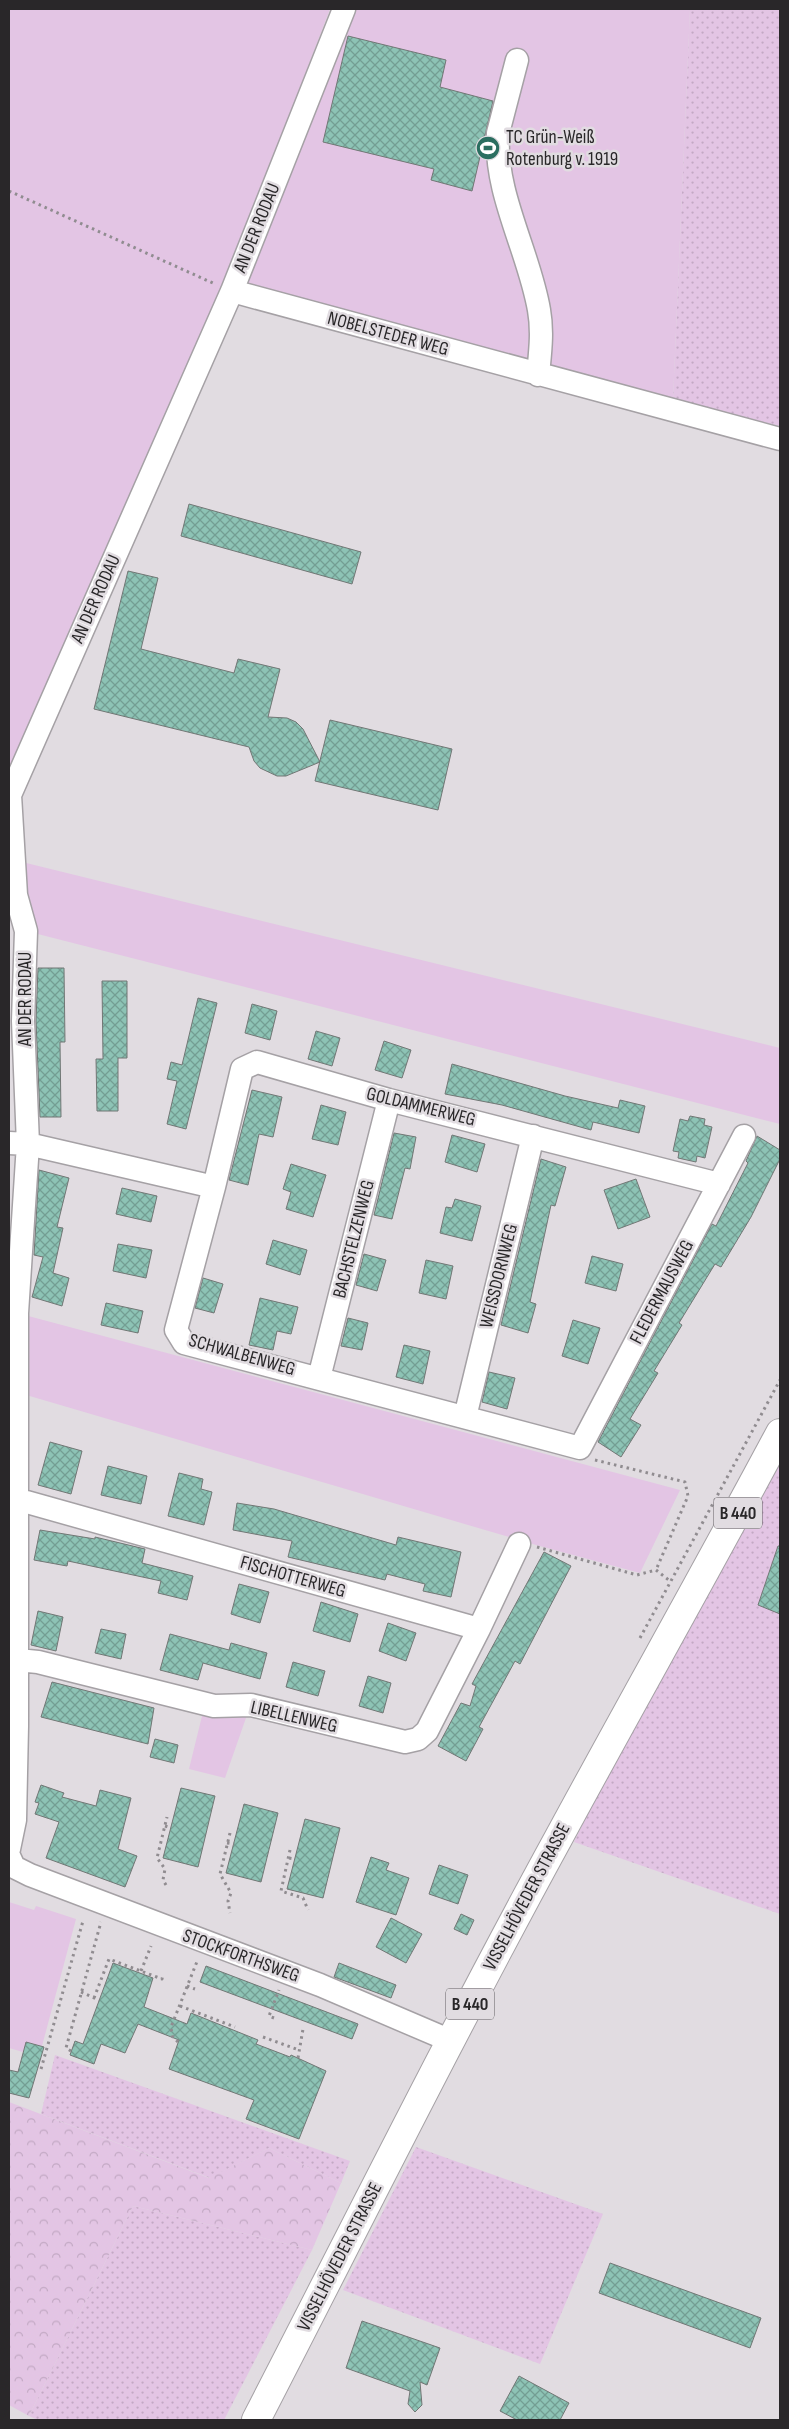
<svg xmlns="http://www.w3.org/2000/svg" width="789" height="2429" viewBox="0 0 789 2429" font-family="'Sofia Sans Condensed',sans-serif">
  <style>
    .grass { fill: url(#grass-dots) }
    .forest { fill: url(#forest-crowns) }
    .green { fill: #e3c5e4 }
    .building { fill: url(#building-cross-hatch); stroke: #717775 }
    .lines { fill: none; stroke-linecap: round; stroke-linejoin: round }
    .minor-casing { stroke: #a5a1a5; stroke-width: 25 }
    .major-casing { stroke: #a5a1a5; stroke-width: 30 }
    .path { stroke: #908c90; stroke-width: 3; stroke-dasharray: 2.5 4; stroke-linecap: butt }
    .minor { stroke: #fff; stroke-width: 22 }
    .major { stroke: #fff; stroke-width: 28 }
    .labels { text-anchor: middle; dominant-baseline: central; stroke-width: 5; stroke-linejoin: round; paint-order: stroke }
    .shield { fill: #e1dce1; stroke: #605d60; stroke-width: 1 }
    .shield-label { font-size: 18px; font-weight: bold; fill: #292729 }
    .poi-label { font-size: 19px; fill: #292729; stroke: #e1dce1; text-anchor: start }
    .street-label { font-size: 19px; fill: #292729; stroke: #e1dce1 }
  </style>
  <defs>
    <pattern id="grass-dots" width="8" height="8" patternUnits="userSpaceOnUse" patternTransform="scale(1.25)"><rect width="8" height="8" fill="#e3c5e4"/><path d="M2 2h.1M6 6h.1" fill="none" stroke="#c3a9c4" stroke-width="1.8" stroke-linecap="round"/></pattern>
    <pattern id="forest-crowns" width="20" height="18" patternUnits="userSpaceOnUse" patternTransform="scale(1.25)"><rect width="20" height="18" fill="#e3c5e4"/><path d="M2 6a3 3 0 1 1 6 0M12 15a3 3 0 1 1 6 0" fill="none" stroke="#c3a9c4"/></pattern>
    <pattern id="building-cross-hatch" width="8" height="8" patternUnits="userSpaceOnUse" patternTransform="scale(1.25)"><rect width="8" height="8" fill="#8dc3b5"/><path d="M0 0l8 8M0 8l8-8" fill="none" stroke="#739e93"/></pattern>
  </defs>
  <rect width="100%" height="100%" fill="#e1dce1"/>
  <path class="grass" d="M690,9h90v417l-107,-27z
    M780,1433v481l-206,-72 122,-249z
    M55,2055l295,106 -9,22 -72,-35 -59,30 -169,-64z
    M416,2147l187,67 -63,150 -197,-74z
    M133,2206l179,44 -88,170h-186l-9,-4z"/>
  <path class="forest" d="M9,2102l200,76 60,-30 72,35 -29,67 -179,-44 -104,210 -20,-11z"/>
  <path class="green" d="M9,9h321l-147,385 -174,398z
    M346,9h344l-17,390 -433,-112z
    M14,860l766,188v76l-754,-193z
    M17,1313l663,177 -40,83 -104,-28 -520,-153z
    M247,1715l-22,63 -36,-9 13,-53z
    M9,1902l25,8 2,-4 40,13 -34,127 -16,-4 -3,10 -14,-4z"/>
  <path class="building" d="M348,36l98,24 -6,27 53,14 -21,90 -41,-11 3,-11 -111,-27z
    M189,504l172,48 -9,32 -171,-48z
    M128,571l30,7 -17,71 93,24 4,-14 42,10 -12,48 19,1 9,4 7,7 17,33 -34,14h-9l-17,-8 -6,-7 -5,-14 -155,-38z
    M330,720l122,29 -14,61 -123,-29z
    M38,968h26l1,74h-5l1,75h-21l-4,-96z
    M102,981h25v77h-9v53h-21l-1,-52h7z
    M198,998l19,5 -31,126 -19,-5 10,-43 -10,-2 4,-17 11,3z
    M252,1004l25,7 -7,29 -25,-7z
    M316,1031l24,7 -8,28 -24,-7z
    M384,1041l27,9 -9,28 -27,-8z
    M452,1064l113,32 53,12 2,-8 25,6 -6,27 -46,-11 -2,8 -89,-25 -57,-11z
    M252,1090l30,7 -9,40 -14,-3 -11,51 -19,-5z
    M321,1105l25,7 -8,33 -26,-6z
    M690,1116l15,3 -1,6 8,2 -7,31 -8,-2 -1,6 -18,-4 1,-6 -6,-1 7,-32 8,2z
    M394,1133l22,4 -6,32 -5,-1 -13,51 -18,-4z
    M452,1135l33,9 -8,28 -32,-10z
    M757,1136l23,14v9l-29,58 -30,50 -6,-3 -36,59 3,2 -28,46 4,2 -28,46 11,6 -20,32 -23,-15 114,-218 4,2 32,-63 -2,-2z
    M541,1159l25,8 -11,39 -4,-1 -21,97 6,2 -8,29 -27,-8z
    M291,1164l35,11 -13,42 -27,-8 5,-17 -8,-3z
    M39,1170l30,8 -12,49 6,1 -10,45 16,5 -7,28 -30,-9 11,-40 -9,-2z
    M636,1179l14,38 -32,12 -14,-39z
    M122,1188l35,8 -6,26 -35,-8z
    M455,1199l26,7 -9,35 -32,-8 6,-26 6,1z
    M273,1240l34,10 -7,25 -34,-11z
    M118,1244l34,6 -6,28 -33,-7z
    M364,1254l22,6 -9,31 -21,-6z
    M592,1256l31,8 -7,27 -31,-8z
    M426,1260l27,6 -7,33 -27,-6z
    M203,1278l20,6 -9,29 -19,-5z
    M260,1298l38,9 -7,27 -14,-3 -4,19 -24,-5z
    M106,1303l37,8 -5,22 -37,-8z
    M348,1318l20,5 -6,27 -21,-4z
    M573,1320l27,8 -12,36 -26,-8z
    M404,1345l26,6 -7,33 -27,-7z
    M489,1372l26,6 -8,31 -25,-7z
    M50,1442l32,9 -11,43 -33,-9z
    M108,1466l39,10 -6,28 -40,-9z
    M179,1473l24,6 -2,10 11,3 -8,33 -36,-9z
    M237,1503l37,6 122,36 2,-8 63,15 -10,45 -28,-6 2,-7 -38,-10 -2,6 -97,-23 4,-16 -59,-11z
    M40,1530l55,9v-2l50,12 -3,14 51,13 -6,24 -29,-7 3,-12 -93,-20 -1,5 -33,-6z
    M778,1546h2v68l-22,-9z
    M544,1552l27,14 -51,98 -5,-3 -36,66 4,2 -17,32 -28,-15 23,-43 9,3 6,-20 -4,-2z
    M239,1584l30,8 -9,31 -29,-9z
    M321,1602l37,12 -8,28 -37,-11z
    M38,1611l25,6 -7,34 -25,-6z
    M388,1623l28,10 -10,28 -27,-10z
    M101,1629l25,5 -5,25 -26,-6z
    M170,1634l59,16 2,-7 36,10 -7,26 -57,-16 -5,17 -38,-10z
    M293,1662l32,9 -7,25 -32,-9z
    M368,1676l23,7 -8,30 -24,-7z
    M52,1682l102,26 -6,36 -107,-27z
    M155,1739l23,6 -4,18 -24,-6z
    M41,1785l23,8 -2,4 34,9 4,-16 31,8 -13,51 19,7 -12,31 -79,-29 13,-36 -24,-8 4,-11 -4,-1z
    M181,1788l34,8 -17,71 -35,-9z
    M244,1804l34,9 -17,69 -35,-9z
    M305,1819l35,9 -17,70 -36,-9z
    M371,1857l18,6 -3,7 23,8 -13,37 -40,-13z
    M439,1865l29,10 -10,29 -29,-10z
    M461,1914l13,6 -7,15 -13,-6z
    M391,1918l31,16 -16,29 -30,-16z
    M113,1963l40,15 -9,29 43,17 4,-11 67,27 -2,4 34,13 1,-2 35,16 -27,68 -53,-20 8,-19 -85,-31 10,-29 -41,-16 -13,29 -24,-9 -7,20 -24,-9 5,-14 8,3z
    M339,1963l57,22 -5,13 -57,-21z
    M206,1966l152,58 -6,15 -152,-57z
    M26,2042l18,5 -15,51 -20,-5v-23l9,2z
    M610,2263l151,55 -11,30 -151,-55z
    M362,2321l78,27 -13,37 -7,-3 2,23 -7,7 -7,-8 2,-13 -64,-23z
    M519,2376l50,27 -9,17h-43l-17,-9z"/>
  <g class="lines">
    <g class="minor-casing">
      <path id="minor" d="M517,60l-19,73c-4,61 31,118 41,177 4,22 1,43 -1,65
        M232,291l548,148
        M9,1143l19,1 186,43 -38,143 8,13 396,105 164,-312
        M214,1187l28,-118 15,-7 132,38 330,84
        M319,1378l70,-278
        M465,1417l68,-281
        M16,1499l463,130 40,-85
        M18,1660l20,2 176,44 37,-1 154,37 13,-3 9,-8 52,-102
        M9,1849l6,-29 2,-94v-413l11,-169 -5,-123 3,-90 -10,-36 -6,-100 222,-504 112,-282
        M9,1856l5,11 16,8 290,110 131,56"/>
    </g>
    <g class="major-casing">
      <path id="major" d="M256,2420c100,-194 198,-391 303,-583 73,-135 149,-269 221,-404"/>
    </g>
    <path class="path" d="M9,191l206,93
      M595,1460l90,22 3,14 -32,74
      M537,1547l100,28 19,-5 14,11
      M640,1638l140,-258
      M165,1826l6,2
      M230,1833l-10,41 11,19 -3,8 2,12
      M227,1843l7,1
      M290,1850l-9,41 22,7 5,12
      M289,1858l6,1
      M166,1885l-3,-5 2,-11 -8,-11 10,-41
      M141,1971l10,-25
      M187,1986l8,3
      M81,1992l18,8
      M94,1998l15,-39 53,20 1,-5
      M180,2006l55,21
      M274,2018l-5,-2 10,-26
      M263,2037l36,13
      M178,2042l-6,-6 -1,-9 27,-68
      M71,2051l-5,-3 35,-126
      M298,2058l5,-29
      M41,2069l42,-148"/>
    <use href="#minor" class="minor"/>
    <use href="#major" class="major"/>
  </g>
  <defs>
    <g id="stadium-disc" transform="scale(1.25)"><circle r="9.5" fill="#2b6e60" stroke="#e1dce1"/><path d="M0-5a6.5 5 0 1 0 0 10a6.5 5 0 1 0 0-10ZM-3.5-1.8h7v3.6h-7Z" fill="#fff"/></g>
  </defs>
  <g fill-rule="evenodd">
    <use href="#stadium-disc" x="488" y="148"/>
  </g>
  <g class="labels">
    <g class="shield">
      <rect x="714" y="1497.5" width="48" height="31" rx="4"/>
      <rect x="446" y="1988.5" width="48" height="31" rx="4"/>
    </g>
    <g class="shield-label">
      <text x="738" y="1513">B 440</text>
      <text x="470" y="2004">B 440</text>
    </g>
    <g class="poi-label">
      <text x="506" y="137">TC Grün-Weiß<tspan x="506" dy="22">Rotenburg v. 1919</tspan></text>
    </g>
    <g class="street-label">
      <text transform="translate(257 228) rotate(-68)">AN DER RODAU</text>
      <text transform="translate(388 334) rotate(15)">NOBELSTEDER WEG</text>
      <text transform="translate(96 599) rotate(-66)">AN DER RODAU</text>
      <text transform="translate(25 999) rotate(-90)">AN DER RODAU</text>
      <text transform="translate(421 1107) rotate(14)">GOLDAMMERWEG</text>
      <text transform="translate(354 1239) rotate(-76)">BACHSTELZENWEG</text>
      <text transform="translate(499 1276) rotate(-76)">WEISSDORNWEG</text>
      <text transform="translate(662 1292) rotate(-62)">FLEDERMAUSWEG</text>
      <text transform="translate(242 1355) rotate(16)">SCHWALBENWEG</text>
      <text transform="translate(293 1577) rotate(16)">FISCHOTTERWEG</text>
      <text transform="translate(294 1717) rotate(13)">LIBELLENWEG</text>
      <text transform="translate(527 1897) rotate(-62)">VISSELHÖVEDER STRASSE</text>
      <text transform="translate(241 1956) rotate(20)">STOCKFORTHSWEG</text>
      <text transform="translate(340 2257) rotate(-63)">VISSELHÖVEDER STRASSE</text>
    </g>
  </g>
  <rect width="789" height="2429" fill="none" stroke="#292729" stroke-width="20"/>
</svg>
